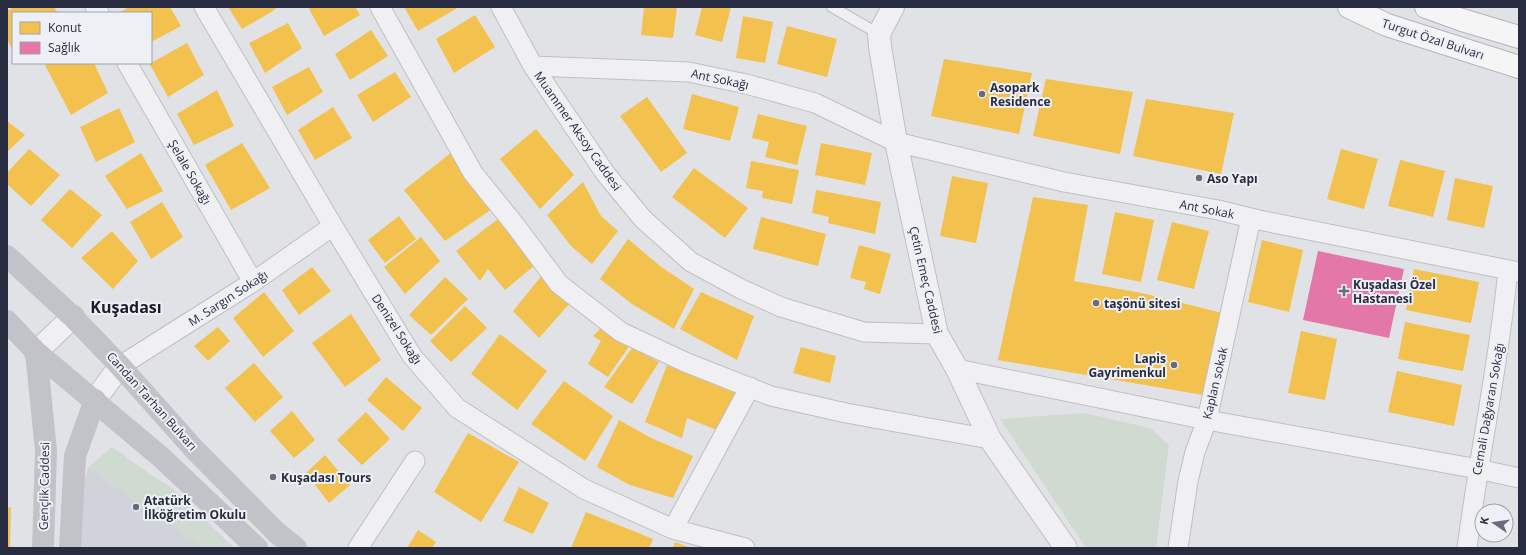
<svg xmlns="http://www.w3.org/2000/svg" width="1526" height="555" viewBox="0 0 1526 555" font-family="'Open Sans',sans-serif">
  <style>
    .built { fill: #d1d3db }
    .green { fill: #cfdad1 }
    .homes { fill: #f2c14e }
    .health { fill: #e377a8 }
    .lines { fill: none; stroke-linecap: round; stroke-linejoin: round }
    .service-casing { stroke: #bebfc4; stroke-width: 12 }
    .minor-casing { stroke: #bebfc4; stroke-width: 21 }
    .tertiary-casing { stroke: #bebfc4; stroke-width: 24 }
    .trunk-casing { stroke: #b3b5bb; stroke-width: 24 }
    .service { stroke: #f0f0f3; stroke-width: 10 }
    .minor { stroke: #f0f0f3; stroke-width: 19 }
    .tertiary { stroke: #f0f0f3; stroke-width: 22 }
    .secondary { stroke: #c2c3c9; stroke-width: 22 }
    .trunk { stroke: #f5f5f6; stroke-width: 22 }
    .poi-dot { fill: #686c7a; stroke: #eef0f6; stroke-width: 1.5 }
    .labels { text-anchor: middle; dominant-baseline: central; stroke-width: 4; stroke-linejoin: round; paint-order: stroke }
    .street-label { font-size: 12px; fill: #272c40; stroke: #eef0f6 }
    .poi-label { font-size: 12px; font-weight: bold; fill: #272c40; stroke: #eef0f6; text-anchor: start }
    .district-label { font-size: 16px; font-weight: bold; fill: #1a1d31; stroke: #eef0f6 }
  </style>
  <rect width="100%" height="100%" fill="#e1e2e6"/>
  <path class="built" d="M112,447l33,24 28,18 61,59h-155l2,-52 7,-28z"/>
  <path class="green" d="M1083,413l67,15 19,17 -13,103h-70l-86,-129z
    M112,447l33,24 28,18 59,59h-28l-116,-80z"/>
  <path class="homes" d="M14,7h40l4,6h-45v37l-6,-10v-29z
    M129,7h41l11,19 -30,16v-29h-32z
    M228,7h47l1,2 -34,20z
    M312,7h43l5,8 -36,21 -15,-27z
    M404,7h55l-41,24z
    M644,7h33l-4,31 -32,-3z
    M702,7h29l-9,35 -27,-7z
    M475,15l20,32 -41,26 -18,-34z
    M743,16l30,6 -8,41 -29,-5z
    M288,23l14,25 -37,25 -16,-30z
    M787,26l50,13 -10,38 -50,-13z
    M371,30l17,26 -38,24 -15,-26z
    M187,43l17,32 -36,22 -19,-34h2z
    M944,59l88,14 -13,61 -88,-18z
    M49,63h45l14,30 -37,22 -26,-50z
    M309,67l14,25 -36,23 -15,-28z
    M395,72l16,25 -38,25 -16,-27z
    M1046,79l87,13 -13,62 -87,-18z
    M217,90l17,36 -40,19 -17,-31z
    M692,94l47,13 -9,34 -47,-12z
    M647,97l40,56 -26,19 -41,-56z
    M1146,99l88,14 -13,61 -88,-18z
    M333,107l19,31 -37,22 -17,-30z
    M119,108l16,34 -39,20 -16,-35z
    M758,114l49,12 -10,39 -32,-8 4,-15 -17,-4z
    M7,121l18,14 -18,17z
    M536,129l38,46 -34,34 -40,-50z
    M242,143l28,45 -39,22 -26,-45z
    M821,143l51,10 -7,32 -50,-10z
    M29,149l31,26 -29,31 -24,-22v-11z
    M1341,149l37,10 -14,50 -37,-10z
    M452,152l40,57 -47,32 -41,-51z
    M141,153l22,38 -36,18 -22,-33z
    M1400,160l45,11 -12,46 -45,-11z
    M751,161l48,9 -7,34 -30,-6 1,-7 -17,-3z
    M694,168l54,40 -23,30 -53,-41z
    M952,176l36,7 -12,60 -36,-7z
    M1455,178l38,8 -9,42 -37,-8z
    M583,182l18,34 17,15 -26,33 -21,-18 -24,-31z
    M70,189l32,26 -30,33 -31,-28z
    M816,190l65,12 -6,32 -47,-11 1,-6 -17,-4z
    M1033,197l55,8 -14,76 68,12 80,20 -19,82 -205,-35z
    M162,202l21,35 -32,22 -21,-37z
    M1115,212l39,8 -13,62 -39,-8z
    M399,216l17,23 -31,24 -17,-23z
    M761,217l65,17 -8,32 -65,-17z
    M498,219l37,46 -30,25 -17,-21 -8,12 -24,-30z
    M1172,222l37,9 -15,58 -37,-9z
    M112,231l26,30 -25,28 -32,-31z
    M421,237l19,24 -35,33 -21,-27z
    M628,239l32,27 34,23 -20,40 -42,-25 -32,-25z
    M1262,240l41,10 -14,62 -41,-10z
    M859,245l32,9 -11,40 -16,-5 2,-7 -16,-4z
    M312,267l19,24 -32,24 -17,-25z
    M1414,269l65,13 -8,41 -65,-13z
    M543,274l27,29 -31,35 -26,-27z
    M445,277l23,22 -37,36 -22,-20z
    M264,292l30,39 -31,26 -30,-39z
    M701,292l53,24 -17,44 -57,-31z
    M465,306l22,22 -36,34 -21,-21z
    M351,314l30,46 -36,27 -33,-44z
    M1405,322l65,13 -7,36 -65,-12z
    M604,325l28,17 -24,35 -20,-13 13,-23 -8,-5z
    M218,327l12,14 -22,20 -14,-15z
    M1301,331l36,8 -12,61 -37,-7z
    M500,334l47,37 -30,39 -46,-36z
    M801,347l35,9 -6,27 -37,-10z
    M632,348l27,14 -27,42 -28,-17z
    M254,363l29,34 -28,25 -30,-34z
    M667,365l70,27 -18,39 -32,-13 -5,20 -37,-16z
    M1397,371l65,14 -8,41 -66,-14z
    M386,377l36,31 -19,23 -36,-31z
    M564,381l49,35 -28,45 -54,-37z
    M292,411l23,29 -21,18 -24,-27z
    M366,412l24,27 -28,26 -25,-25z
    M619,420l32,18 42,18 -20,42 -43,-13 -33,-18z
    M468,433l51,29 -38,60 -47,-30z
    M325,455l25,30 -21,18 -23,-30z
    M519,487l30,16 -16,31 -30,-13z
    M11,507l-1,41h-3v-40z
    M586,512l67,27 -4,9h-78z
    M418,530l18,12 -4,6h-25z
    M675,542l16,6h-18z"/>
  <path class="health" d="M1318,251l86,18 -15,69 -86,-18z"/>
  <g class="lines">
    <g class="service-casing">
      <path id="service" d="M832,7l47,27"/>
    </g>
    <g class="minor-casing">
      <path id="minor" d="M95,7l4,6
        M204,7l129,219 79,130 45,52 127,81 89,40 72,19
        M380,7l93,166 42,52 44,59 62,48 64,30 86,34 75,17 144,26
        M501,7l32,59 72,107 38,46 48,43 50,27 40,18 83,25 73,2
        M127,63l126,219
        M533,66l156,6 57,12 69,19 81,39 168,40 154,28 41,10 260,52
        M120,366l133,-84 80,-56
        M957,369l250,51 271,49 41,9
        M673,529l77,-142
        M358,548l57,-87
        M1178,548l10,-67 7,-29 12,-32 44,-202
        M1467,548c12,-93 32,-185 41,-278"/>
    </g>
    <g class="tertiary-casing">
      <path id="tertiary" d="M893,7l-14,27 1,13 16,95 41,192 20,35 33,70 76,109
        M36,352l37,-35
        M95,400l25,-34"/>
    </g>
    <g class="trunk-casing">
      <path id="trunk" d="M1349,7l38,18 132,42
        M1426,7l36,13 57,17"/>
    </g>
    <use href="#service" class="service"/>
    <use href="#minor" class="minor"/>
    <use href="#tertiary" class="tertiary"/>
    <path class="secondary" d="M7,256l66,61 47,49 74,83 83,84 19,15
      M7,321l29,31 126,106 95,90
      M36,352l10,99 -3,97
      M70,548l5,-92 20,-56"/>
    <use href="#trunk" class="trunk"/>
  </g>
  <g class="poi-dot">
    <circle cx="982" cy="94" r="4"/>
    <circle cx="1199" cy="178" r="4"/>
    <path d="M1342 285h4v4h4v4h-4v4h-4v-4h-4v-4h4z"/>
    <circle cx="1096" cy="303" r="4"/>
    <circle cx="1174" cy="365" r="4"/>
    <circle cx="273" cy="477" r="4"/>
    <circle cx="136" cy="507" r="4"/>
  </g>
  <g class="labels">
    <g class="street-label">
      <text transform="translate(1433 39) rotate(18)">Turgut Özal Bulvarı</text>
      <text transform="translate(720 79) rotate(12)">Ant Sokağı</text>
      <text transform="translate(578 131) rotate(55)">Muammer Aksoy Caddesi</text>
      <text transform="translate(190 172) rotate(60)">Şelale Sokağı</text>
      <text transform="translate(1207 209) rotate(11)">Ant Sokak</text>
      <text transform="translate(926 280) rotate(77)">Çetin Emeç Caddesi</text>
      <text transform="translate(228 298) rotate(-33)">M. Sargın Sokağı</text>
      <text transform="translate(397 329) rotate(57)">Denizel Sokağı</text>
      <text transform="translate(1215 383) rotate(-77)">Kaplan sokak</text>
      <text transform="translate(152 401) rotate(48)">Candan Tarhan Bulvarı</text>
      <text transform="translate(1488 409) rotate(-80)">Cemali Dağyaran Sokağı</text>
      <text transform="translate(44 486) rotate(-89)">Gençlik Caddesi</text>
    </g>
    <g class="poi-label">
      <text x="990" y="87">Asopark<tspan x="990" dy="14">Residence</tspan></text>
      <text x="1207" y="178">Aso Yapı</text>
      <text x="1353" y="284">Kuşadası Özel<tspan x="1353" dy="14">Hastanesi</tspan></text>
      <text x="1104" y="303">taşönü sitesi</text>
      <text x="1166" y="358" text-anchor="end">Lapis<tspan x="1166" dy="14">Gayrimenkul</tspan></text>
      <text x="281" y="477">Kuşadası Tours</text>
      <text x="144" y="500">Atatürk<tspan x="144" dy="14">İlköğretim Okulu</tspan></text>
    </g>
    <g class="district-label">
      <text x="126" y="307">Kuşadası</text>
    </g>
  </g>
  <rect width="1526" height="555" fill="none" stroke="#272c40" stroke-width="16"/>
  <rect x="12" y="12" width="140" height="52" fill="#eef0f6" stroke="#9ea2ad"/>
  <rect x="20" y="22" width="20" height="12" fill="#f2c14e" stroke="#9ea2ad"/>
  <text x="48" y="32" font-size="12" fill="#272c40">Konut</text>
  <rect x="20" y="42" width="20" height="12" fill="#e377a8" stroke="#9ea2ad"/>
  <text x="48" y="52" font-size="12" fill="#272c40">Sağlık</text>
  <g transform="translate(1494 523) rotate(283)"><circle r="19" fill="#eef0f6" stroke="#9ea2ad"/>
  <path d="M0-3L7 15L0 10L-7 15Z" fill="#686c7a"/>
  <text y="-6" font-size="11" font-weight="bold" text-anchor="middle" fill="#272c40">K</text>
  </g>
</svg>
